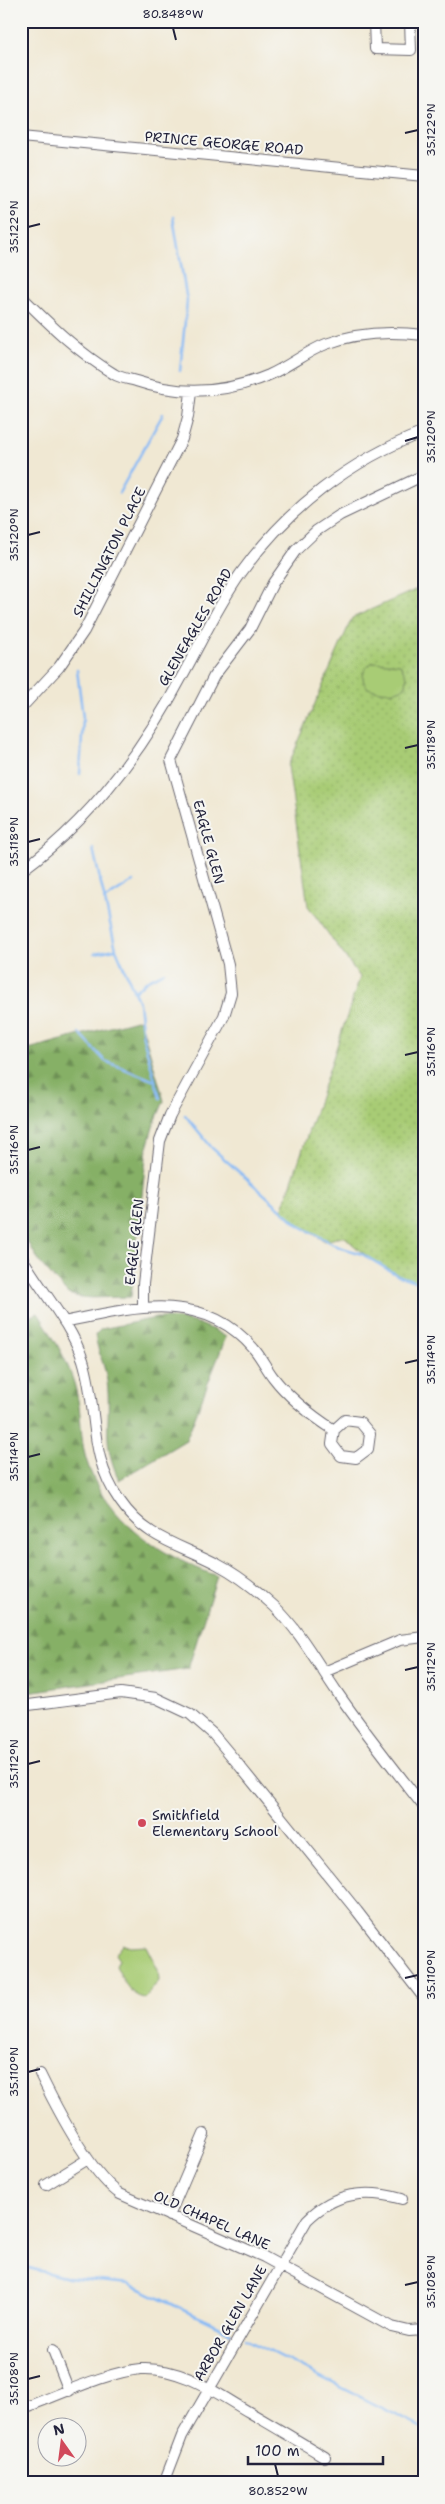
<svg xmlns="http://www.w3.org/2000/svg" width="445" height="2504" viewBox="0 0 445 2504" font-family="'Shantell Sans',sans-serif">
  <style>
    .grass { fill: url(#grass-dots); stroke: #657758 }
    .forest { fill: url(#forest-firs); stroke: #546950 }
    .park { fill: #a8cc75; stroke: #657758 }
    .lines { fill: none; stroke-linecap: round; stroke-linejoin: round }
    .stream { stroke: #87baf5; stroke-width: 2.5 }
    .minor-casing { stroke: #6a6770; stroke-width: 12 }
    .minor { stroke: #fff; stroke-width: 10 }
    .ticks { fill: none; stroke: #22223b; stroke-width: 2 }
    .poi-dot { fill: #d1495b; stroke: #f6f6f2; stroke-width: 2 }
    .labels { text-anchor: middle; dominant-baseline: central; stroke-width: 4; stroke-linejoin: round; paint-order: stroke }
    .street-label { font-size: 14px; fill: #22223b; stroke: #f6f6f2 }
    .poi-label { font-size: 14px; fill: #22223b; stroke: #f6f6f2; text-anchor: start }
    .neatline { fill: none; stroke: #22223b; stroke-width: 2 }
    .ticks-label { font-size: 12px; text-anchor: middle; fill: #22223b }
  </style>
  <defs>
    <pattern id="grass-dots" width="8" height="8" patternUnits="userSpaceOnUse" patternTransform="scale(1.25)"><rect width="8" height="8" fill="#a8cc75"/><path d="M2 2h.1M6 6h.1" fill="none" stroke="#90af66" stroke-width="1.8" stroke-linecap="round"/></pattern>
    <pattern id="forest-firs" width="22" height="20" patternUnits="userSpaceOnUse" patternTransform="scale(1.25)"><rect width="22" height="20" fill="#86b066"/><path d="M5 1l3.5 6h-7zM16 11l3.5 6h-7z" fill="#6d8f55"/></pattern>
  </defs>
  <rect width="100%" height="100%" fill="#f6f6f2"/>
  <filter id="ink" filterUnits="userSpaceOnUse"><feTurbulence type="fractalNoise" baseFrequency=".02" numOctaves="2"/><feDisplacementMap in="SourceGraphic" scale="10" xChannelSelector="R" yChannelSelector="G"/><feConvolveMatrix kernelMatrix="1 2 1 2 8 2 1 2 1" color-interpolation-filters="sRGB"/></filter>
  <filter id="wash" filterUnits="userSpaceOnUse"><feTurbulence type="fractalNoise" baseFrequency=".0096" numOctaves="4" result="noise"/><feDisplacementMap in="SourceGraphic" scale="20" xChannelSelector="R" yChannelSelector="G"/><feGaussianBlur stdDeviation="1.12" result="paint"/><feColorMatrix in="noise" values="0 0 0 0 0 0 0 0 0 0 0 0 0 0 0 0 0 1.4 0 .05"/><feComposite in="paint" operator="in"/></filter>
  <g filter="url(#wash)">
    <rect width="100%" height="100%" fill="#f0e8d3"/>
    <path class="grass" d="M424,586v698c-33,-9 -57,-25 -80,-48l-19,5 -25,-15 -18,-15 78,-234 -52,-71 -20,-140 64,-148z"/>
    <path class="forest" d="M140,1019l24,82 -11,26 -6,21 -16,149 -48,1 -15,-4 -27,-30 -20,-32v-181z
      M38,1313c17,27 33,52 39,82 5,22 3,43 9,64 19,62 74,96 131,117l-29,93 -167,24v-373z
      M156,1318c26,-1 48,5 70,19l-40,103 -67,40c-19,-41 -7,-59 -12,-99 -2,-16 -10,-31 -12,-46l6,-6z"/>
    <path class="park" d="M374,662l26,2 7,13 -1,9c-9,8 -27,6 -38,2 -9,-9 -5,-21 6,-26z
      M123,1944l8,3 15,-1 12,24 1,11 -14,17c-16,-2 -22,-19 -29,-32l3,-6 -4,-6z"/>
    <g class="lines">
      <path class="stream" d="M173,217l14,84 -7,70
        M119,493l44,-79
        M77,670l6,48 -3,56
        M93,849l23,100 23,54 4,34 17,61
        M104,900l30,-19
        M95,953l20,-4
        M135,991l11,-10 18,-9
        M79,1033l26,28 50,20
        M185,1115l27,33 88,78 39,21 23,7 35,21 27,9
        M21,2266l47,12 62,6 102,49
        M245,2339l179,90"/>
    </g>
  </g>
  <g filter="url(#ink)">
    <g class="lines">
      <g class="minor-casing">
        <path id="minor" d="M374,21l1,28 36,1 -1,-29
          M21,137l403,39
          M21,296c29,29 58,57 93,78 6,4 15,5 22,7 44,15 90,12 133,-6 20,-9 37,-23 57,-31 31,-12 65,-13 98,-9
          M21,708l38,-41 25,-36 98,-192 6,-22 3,-25
          M21,871c71,-52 123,-122 164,-200 18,-33 34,-67 56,-98 46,-64 109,-113 183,-141
          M21,1256c20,35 49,66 62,104 16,51 4,94 37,141 26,38 59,43 97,63 21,11 40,26 57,42 26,25 43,57 63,86 27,39 57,77 87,115
          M143,1307v-23l17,-143 10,-26 54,-99 7,-23 -3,-29 -57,-204 43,-84 36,-47 23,-46 23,-33 20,-19 24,-16 84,-40
          M64,1322c67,-14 139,-34 190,27 7,8 12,19 19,28 16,21 38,38 61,53l-2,14 9,12 15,2 12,-9 2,-15 -10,-12 -15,-2 -11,10
          M324,1672l76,-32 24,-3
          M21,1706l100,-13 35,5 34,16 23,20 25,30 119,147 67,87
          M40,2074c17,35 49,98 80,120l144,63 128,70 17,4 15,-1
          M46,2185l42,-26
          M169,2216l35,-82
          M53,2350l16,41
          M21,2409c34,-12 85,-37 120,-40 41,-2 75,24 108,43 26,15 51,30 76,45
          M164,2483l18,-47 125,-216c28,-28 58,-31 95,-21"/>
      </g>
      <use href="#minor" class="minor"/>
    </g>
  </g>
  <path class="ticks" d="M173,28l3,12M405,133l13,-3M28,227l12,-3M405,441l13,-4M28,535l12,-3M405,748l13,-3M28,842l12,-3M405,1055l13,-3M28,1150l12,-3M405,1363l13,-3M28,1457l12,-3M405,1670l13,-3M28,1764l12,-3M405,1978l13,-3M28,2072l12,-3M405,2285l13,-3M28,2379l12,-3M275,2464l3,12"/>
  <circle class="poi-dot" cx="142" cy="1823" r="5"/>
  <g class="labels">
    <g class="street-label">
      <text transform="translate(224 143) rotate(5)">PRINCE GEORGE ROAD</text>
      <text transform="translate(109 552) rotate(-63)">SHILLINGTON PLACE</text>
      <text transform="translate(195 627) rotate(-60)">GLENEAGLES ROAD</text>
      <text transform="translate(209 842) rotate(75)">EAGLE GLEN</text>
      <text transform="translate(134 1242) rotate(-84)">EAGLE GLEN</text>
      <text transform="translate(212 2220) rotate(24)">OLD CHAPEL LANE</text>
      <text transform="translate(230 2323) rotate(-60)">ARBOR GLEN LANE</text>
    </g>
    <g class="poi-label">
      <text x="152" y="1815">Smithfield<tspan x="152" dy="16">Elementary School</tspan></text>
    </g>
  </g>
  <rect width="445" height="2504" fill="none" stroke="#f6f6f2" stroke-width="55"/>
  <g transform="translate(62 2442) rotate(346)"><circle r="24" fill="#f6f6f2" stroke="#a1a1a9"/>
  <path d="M0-4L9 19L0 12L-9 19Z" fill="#d1495b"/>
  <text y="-8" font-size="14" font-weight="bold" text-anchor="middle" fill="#22223b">N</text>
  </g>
  <path d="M248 2456v8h135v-8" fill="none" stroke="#22223b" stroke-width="2.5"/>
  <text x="255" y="2456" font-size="15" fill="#22223b" stroke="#f6f6f2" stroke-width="4" paint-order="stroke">100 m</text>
  <rect x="28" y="28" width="390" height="2448" class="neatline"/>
  <g class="ticks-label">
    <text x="173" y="18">80.848°W</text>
    <text transform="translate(431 130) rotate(-90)" y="4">35.122°N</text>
    <text transform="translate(14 227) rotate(-90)" y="4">35.122°N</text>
    <text transform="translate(431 437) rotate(-90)" y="4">35.120°N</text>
    <text transform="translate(14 535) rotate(-90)" y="4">35.120°N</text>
    <text transform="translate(431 745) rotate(-90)" y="4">35.118°N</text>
    <text transform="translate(14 842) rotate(-90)" y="4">35.118°N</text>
    <text transform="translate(431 1052) rotate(-90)" y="4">35.116°N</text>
    <text transform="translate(14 1150) rotate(-90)" y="4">35.116°N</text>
    <text transform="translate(431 1360) rotate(-90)" y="4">35.114°N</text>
    <text transform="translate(14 1457) rotate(-90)" y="4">35.114°N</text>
    <text transform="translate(431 1667) rotate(-90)" y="4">35.112°N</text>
    <text transform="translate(14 1764) rotate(-90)" y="4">35.112°N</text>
    <text transform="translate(431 1975) rotate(-90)" y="4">35.110°N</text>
    <text transform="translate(14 2072) rotate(-90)" y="4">35.110°N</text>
    <text transform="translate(431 2282) rotate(-90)" y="4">35.108°N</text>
    <text transform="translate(14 2379) rotate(-90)" y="4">35.108°N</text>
    <text x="278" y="2495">80.852°W</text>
  </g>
</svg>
